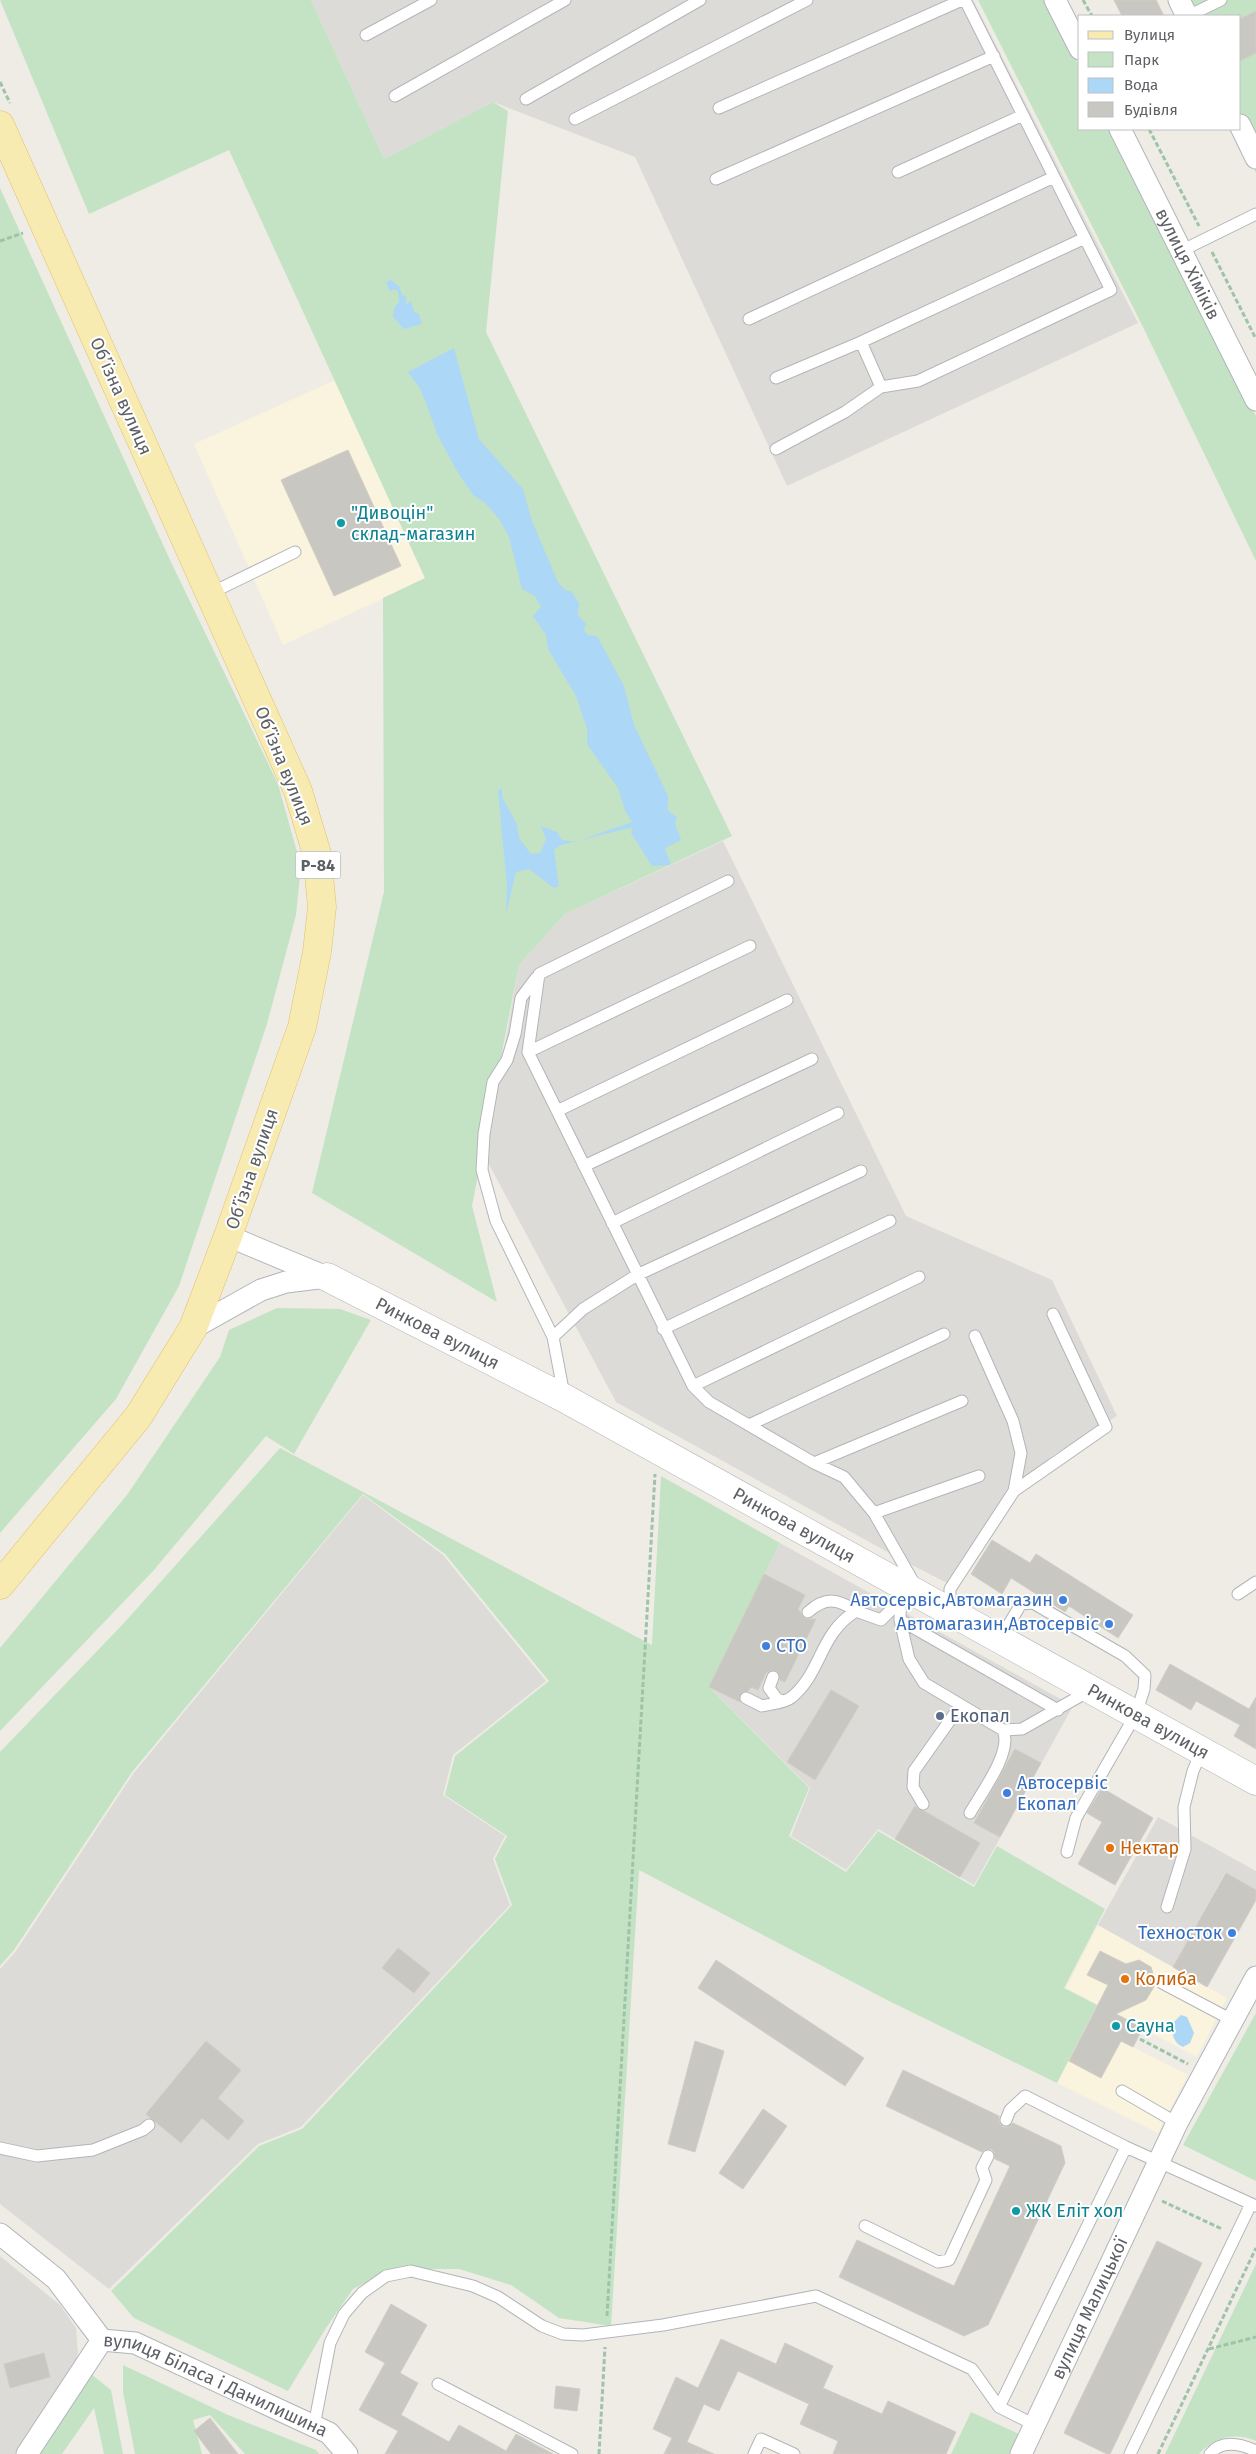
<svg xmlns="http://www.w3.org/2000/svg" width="1256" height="2454" viewBox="0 0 1256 2454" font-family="'Fira Sans',sans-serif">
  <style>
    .commercial { fill: #faf3dd }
    .industrial { fill: #dddbd7 }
    .green { fill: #c4e3c4 }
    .water { fill: #add7f6 }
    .building { fill: #c9c7c2; stroke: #d2cdc4 }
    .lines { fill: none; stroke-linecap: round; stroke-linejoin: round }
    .service-casing { stroke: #b2b5b9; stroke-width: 13 }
    .minor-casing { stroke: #b2b5b9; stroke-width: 23 }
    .secondary-casing { stroke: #b1b4b8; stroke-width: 29 }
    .primary-casing { stroke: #e3c069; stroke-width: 29 }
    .path { stroke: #9ec3a8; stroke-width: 3; stroke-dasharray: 5 2.5; stroke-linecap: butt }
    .service { stroke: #fff; stroke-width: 11 }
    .minor { stroke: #fff; stroke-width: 21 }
    .secondary { stroke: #fff; stroke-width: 28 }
    .primary { stroke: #f7ebb1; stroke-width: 28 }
    .culture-dot { fill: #0f9aa8; stroke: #fff; stroke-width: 2 }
    .shop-dot { fill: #3f7fe0; stroke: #fff; stroke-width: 2 }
    .service-dot { fill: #5c6f8a; stroke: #fff; stroke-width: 2 }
    .food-dot { fill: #e8710a; stroke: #fff; stroke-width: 2 }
    .labels { text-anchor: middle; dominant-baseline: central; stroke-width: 4; stroke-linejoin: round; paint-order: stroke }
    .shield { fill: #fff; stroke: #8e9092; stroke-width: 1 }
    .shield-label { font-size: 16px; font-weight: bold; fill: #5d6064 }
    .street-label { font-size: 18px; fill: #5d6064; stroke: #fff }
    .culture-label { font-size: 18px; fill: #0d838f; stroke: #fff; text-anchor: start }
    .shop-label { font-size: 18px; fill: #366cbe; stroke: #fff; text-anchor: end }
    .service-label { font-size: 18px; fill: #4e5e75; stroke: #fff; text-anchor: start }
    .food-label { font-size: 18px; fill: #c56008; stroke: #fff; text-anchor: start }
  </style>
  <rect width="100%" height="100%" fill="#eeece5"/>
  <path class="commercial" d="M335,380l90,199 -142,66 -89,-201z
    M1098,1925l129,73 -30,59 -131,-69z
    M1088,2024l100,51 -30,58 -101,-50z"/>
  <path class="industrial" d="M311,0h662l165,323 -351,163 -152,-329 -142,-55 -109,57z
    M723,841l183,375 146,64 65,136 -64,39 -39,36 -59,96 -55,-28 -284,-157 -131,-245 34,-192 46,-51z
    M363,1495l80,60 103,126 -93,74 -10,40 62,41 -12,23 17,46 -209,222 -43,17 -149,145 -109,-85v-235l16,-18 117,-177z
    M780,1543l293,163 -99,179 -96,-56 -32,41 -55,-34 19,-48 -101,-101z
    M1158,1817l98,54v19l-31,-17 -52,94 -75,-42z
    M0,2256l60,49 16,23 2,25 -4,18 -59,83h-15z"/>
  <path class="green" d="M0,0h311l73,159 109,-57 15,9 -22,221 246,504 -167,78 -46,51 -47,241 25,96 -185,-109 72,-301 -1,-294 42,-20 -196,-428 -140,64z
    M978,0h68l34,68v61h31l145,287v145l-114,-236z
    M1169,0h87v173l-22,-44h6v-113h-63z
    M0,188l170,372 108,224 23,82 -5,49 -29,109 -88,262 -63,113 -116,134z
    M277,1308l63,1 31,11 -77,134 -28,-18 -112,134 -154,161v-83l127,-153 93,-138 9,-27z
    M280,1448l372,197 9,-169 119,67 -71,144 100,101 -20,48 57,36 32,-41 96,56 23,-41 108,63 -41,79 33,17 -40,78 -168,-82 -250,-131 -28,456 -52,-8 -48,-33 -52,-16h-65l-41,20 -27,39 -38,63 -154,-73 -23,-27 148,-145 43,-17 210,-224 -17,-46 12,-23 -62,-41 10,-39 94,-75 -104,-127 -82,-60 -231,278 -118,178 -14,16v-214l124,-129z
    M1256,2013v168l-73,-36z
    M1256,2264v177c-21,-9 -42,-4 -57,13h-34z
    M123,2365l105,50 88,35 3,4h-74l-35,-39 -17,5 9,34h-67l-12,-62z
    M91,2374l20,16 12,64h-19l-10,-46 -32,46h-27z
    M971,2412l48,22 -9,20h-59z"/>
  <path class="water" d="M391,280l8,6 3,9 4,1v8l5,-3 3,11 5,2 3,10 -18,5 -11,-12 1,-8 5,-8 -1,-10 -5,-2 -3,3 -4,-10z
    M454,348l25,91 44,50 9,32 26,61 8,9h5l8,12 -1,12 8,9 -2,6 4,5 9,1 27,50 10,39 34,71v15l9,6 -2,7 6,16 -16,8 6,17 -19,1 -21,-33 2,-6 -72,18 -7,5 5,36 -5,2 -25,-19 -13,3 -10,42 1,-29 -9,-94 4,-3v9l15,27 2,14 12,16 9,-1 6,-14 -5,-13 16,6 5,8 13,2 57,-20 -7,-11 -7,-23 -31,-44v-15l-11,-33 -28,-47 -2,-14 -13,-19 8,-9 -6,-11 -13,-7 -13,-52 -10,-18 -13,-15 -13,-9 -15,-22 -20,-37 -17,-46 -13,-18z
    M1181,2015l6,2 7,16 -4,10 -7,4c-10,-4 -12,-15 -10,-24z"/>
  <path class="building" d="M1114,0h42l8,16h-42z
    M1256,11v42l-16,8v-42z
    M348,450l53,116 -67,30 -53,-116z
    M992,1540l38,23 6,-9 97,61 -15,23 -49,-32 -4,6 -54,-34 -9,16 -31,-20z
    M764,1574l41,21 -7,14 7,10h11l-31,63 -5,-2 -2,-8 -7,-2 -5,3 -8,17 -7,-3 -3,4 -6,1 -3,6 1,4 -31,-15z
    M1170,1664l79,45 7,-12v52l-22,-13 6,-11 -44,-24 -5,9 -35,-20z
    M831,1690l28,16 -44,74 -28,-18z
    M1015,1749l26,14 -41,74 -26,-14z
    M1102,1788l51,30 -38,67 -37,-21 24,-42 -15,-9z
    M915,1806l4,4 5,1 56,32 -20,34 -65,-38z
    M1226,1873l30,17v10l-49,87 -34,-20z
    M398,1948l32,25 -16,20 -32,-25z
    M1100,1951l26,13 13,-4 12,7 4,14v4l-9,15 -30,14 27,14 -10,19 -12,-6 -20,37 -32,-17 39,-76 -21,-10z
    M716,1960l148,98 -19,28 -147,-98z
    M206,2041l35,29 -23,28 26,23 -16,19 -26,-22 -21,25 -35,-29z
    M695,2041l29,10 -29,101 -27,-8z
    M903,2070l96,46v6l4,5h5l5,-4 48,23 4,17 -77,162 -24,11 -125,-59 18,-37 97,46 56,-120 -15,-7 -1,-7 -3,-3 -7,1 -2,2 -96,-46z
    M763,2109l24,17 -44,63 -24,-16z
    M1157,2241l45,22 -92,191h-3l-43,-21z
    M391,2304l36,21 -27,48 18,10 -17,32 48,27 10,-17 47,26 10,-17 37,20h-168l13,-23 -39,-21 26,-47 -20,-11z
    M721,2339l55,25 9,-21 48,23 -10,22 59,26 6,-13 68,31 -10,22h-113l5,-13 -38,-17 9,-20 -71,-33 -19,40 -15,-7 -17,38 27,12h-50l8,-16 -19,-9 23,-52 22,11z
    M44,2353l6,24 -40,11 -6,-24z
    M556,2386l24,3 -3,22 -23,-3z
    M210,2418l28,36h-27l-17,-23z"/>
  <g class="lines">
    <g class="service-casing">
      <path id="service" d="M1188,16l33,-16
        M366,35l65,-35
        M395,96l170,-96
        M526,99l174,-99
        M719,108l243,-108
        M575,119l232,-119
        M898,172l125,-57
        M716,179l278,-123
        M1181,251l75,-37
        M749,319l305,-142
        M861,342l224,-104
        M776,378l85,-36 20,45 37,-6 193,-91 -146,-290
        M776,449l69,-37 36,-25
        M209,594l86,-42
        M728,881l-189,93 -11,78 165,334 16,16 105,61 30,14 30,36 41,72
        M536,978l-15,20 -6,36 -8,26 -14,22 -9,52 -2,36 14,51 57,116
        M528,1052l222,-106
        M557,1111l230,-111
        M584,1166l228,-107
        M612,1223l226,-110
        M663,1329l227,-108
        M693,1386l226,-109
        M564,1395l-11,-58 30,-28 54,-34 224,-104
        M749,1425l195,-91
        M814,1463l148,-62
        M1014,1491l92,-64 -53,-113
        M874,1513l105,-37
        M901,1586l-1,34 9,39 15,24 79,47 19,-1 67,-38
        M1238,1594l18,-12
        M950,1610v-21l64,-98 7,-38 -8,-32 -38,-85
        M808,1612c17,-15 29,-14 48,-1
        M900,1620l158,90
        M1000,1639l21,-35 12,-1 92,53 20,19 -1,14 -8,25 -60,104 -9,34
        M773,1677l-4,11 8,11 7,2
        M746,1698l16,8c9,-2 23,-3 30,-9 30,-25 27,-63 64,-86l25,9 19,-19
        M923,1804l-10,-17 1,-16 46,-65
        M970,1813c11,-20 43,-61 33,-83
        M1167,1907l18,-58 -1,-42 9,-36 9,-21
        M1162,1983l70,37
        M1122,2091l55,32
        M1006,2120l4,-10 15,-14 101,51 130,59
        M0,2148l37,8 56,-6 50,-20 6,-5
        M865,2226l73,36 11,-2 37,-80 -4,-12 6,-12
        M438,2384l134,70
        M999,2407l127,-260
        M314,2426l16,-83 14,-29 18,-21 24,-17 25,-5 62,15 25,11 44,29 21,8 20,1 80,-10 153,-29 156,73 27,38 36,18
        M754,2454l7,-15 33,15
        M1130,2454l121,-250
        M1210,2454c12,-15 31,-10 46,-3"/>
    </g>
    <g class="minor-casing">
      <g id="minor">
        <path d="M1055,0l25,49"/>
        <path d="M1179,0l8,16"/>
        <path d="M1240,125l16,33"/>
        <path id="s1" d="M1120,129l136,271"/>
        <path d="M228,1236l96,40"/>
        <path d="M193,1328l68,-38 25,-8 41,-5"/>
        <path id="s2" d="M0,2234l56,45 46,61 33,3 194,90 18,21"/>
        <path d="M27,2454l75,-114"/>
        <path id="s3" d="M1021,2454l156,-331 79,-146"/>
      </g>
    </g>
    <g class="secondary-casing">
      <g id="secondary">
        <path id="s4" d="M327,1277l237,121 692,383"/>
      </g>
    </g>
    <g class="primary-casing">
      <path id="primary" d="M0,125l298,666 19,63 5,53 -5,45 -15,75 -74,209 -35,92 -55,89 -138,168"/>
    </g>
    <path class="path" d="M1083,0l9,16
      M0,82l10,21
      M1149,129l50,97
      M0,241l23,-8
      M1212,252l44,87
      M1140,2039l48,25
      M1162,2201l60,28
      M607,2316l48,-842
      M1209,2349l47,-12
      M599,2454l6,-107
      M1158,2454l98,-206"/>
    <use href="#service" class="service"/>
    <use href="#minor" class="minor"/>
    <use href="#secondary" class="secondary"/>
    <use href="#primary" class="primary"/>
  </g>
  <g class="culture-dot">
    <circle cx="341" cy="523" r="5"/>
    <circle cx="1116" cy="2026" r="5"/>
    <circle cx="1016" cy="2211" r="5"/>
  </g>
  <g class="shop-dot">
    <circle cx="1063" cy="1600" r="5"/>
    <circle cx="1109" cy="1624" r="5"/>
    <circle cx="766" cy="1646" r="5"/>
    <circle cx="1007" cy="1793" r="5"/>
    <circle cx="1232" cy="1933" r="5"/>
  </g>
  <circle class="service-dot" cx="940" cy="1716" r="5"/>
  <g class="food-dot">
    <circle cx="1110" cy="1848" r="5"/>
    <circle cx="1125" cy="1979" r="5"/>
  </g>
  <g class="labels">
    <rect class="shield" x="295.5" y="851.5" width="45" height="27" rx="4"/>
    <g class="shield-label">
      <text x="318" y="865">Р-84</text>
    </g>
    <g class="street-label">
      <text stroke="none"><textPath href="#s1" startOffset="151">вулиця Хіміків</textPath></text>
      <text transform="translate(121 396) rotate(66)">Обʼїзна вулиця</text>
      <text transform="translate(284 766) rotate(68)">Обʼїзна вулиця</text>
      <text transform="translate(252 1169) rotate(-71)">Обʼїзна вулиця</text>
      <text stroke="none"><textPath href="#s4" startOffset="124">Ринкова вулиця</textPath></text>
      <text stroke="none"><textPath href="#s4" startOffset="529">Ринкова вулиця</textPath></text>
      <text stroke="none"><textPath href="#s4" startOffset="934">Ринкова вулиця</textPath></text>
      <text stroke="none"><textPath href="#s3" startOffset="161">вулиця Малицької</textPath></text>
      <text stroke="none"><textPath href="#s2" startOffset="271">вулиця Біласа і Данилишина</textPath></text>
    </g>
    <g class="culture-label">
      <text x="351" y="513">"Дивоцін"<tspan x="351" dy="21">склад-магазин</tspan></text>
      <text x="1126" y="2026">Сауна</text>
      <text x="1026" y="2211">ЖК Еліт хол</text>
    </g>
    <g class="shop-label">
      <text x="1053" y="1600">Автосервіс,Автомагазин</text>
      <text x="1099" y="1624">Автомагазин,Автосервіс</text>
      <text x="776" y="1646" text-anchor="start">СТО</text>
      <text x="1017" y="1783" text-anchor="start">Автосервіс<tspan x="1017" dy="21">Екопал</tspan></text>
      <text x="1222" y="1933">Техносток</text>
    </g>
    <g class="service-label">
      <text x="950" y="1716">Екопал</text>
    </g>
    <g class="food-label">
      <text x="1120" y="1848">Нектар</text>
      <text x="1135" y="1979">Колиба</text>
    </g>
  </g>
  <rect x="1078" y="15" width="162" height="115" fill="#ffffff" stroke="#bebfc1"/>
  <rect x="1088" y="31" width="25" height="8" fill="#f7ebb1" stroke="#bebfc1"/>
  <text x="1124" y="40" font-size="15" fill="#5d6064">Вулиця</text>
  <rect x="1088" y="52" width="25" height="15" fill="#c4e3c4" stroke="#bebfc1"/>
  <text x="1124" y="65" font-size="15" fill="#5d6064">Парк</text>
  <rect x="1088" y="78" width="25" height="15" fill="#add7f6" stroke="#bebfc1"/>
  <text x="1124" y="90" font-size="15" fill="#5d6064">Вода</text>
  <rect x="1088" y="102" width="25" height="15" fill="#c9c7c2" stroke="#bebfc1"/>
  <text x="1124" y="115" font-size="15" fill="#5d6064">Будівля</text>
</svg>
